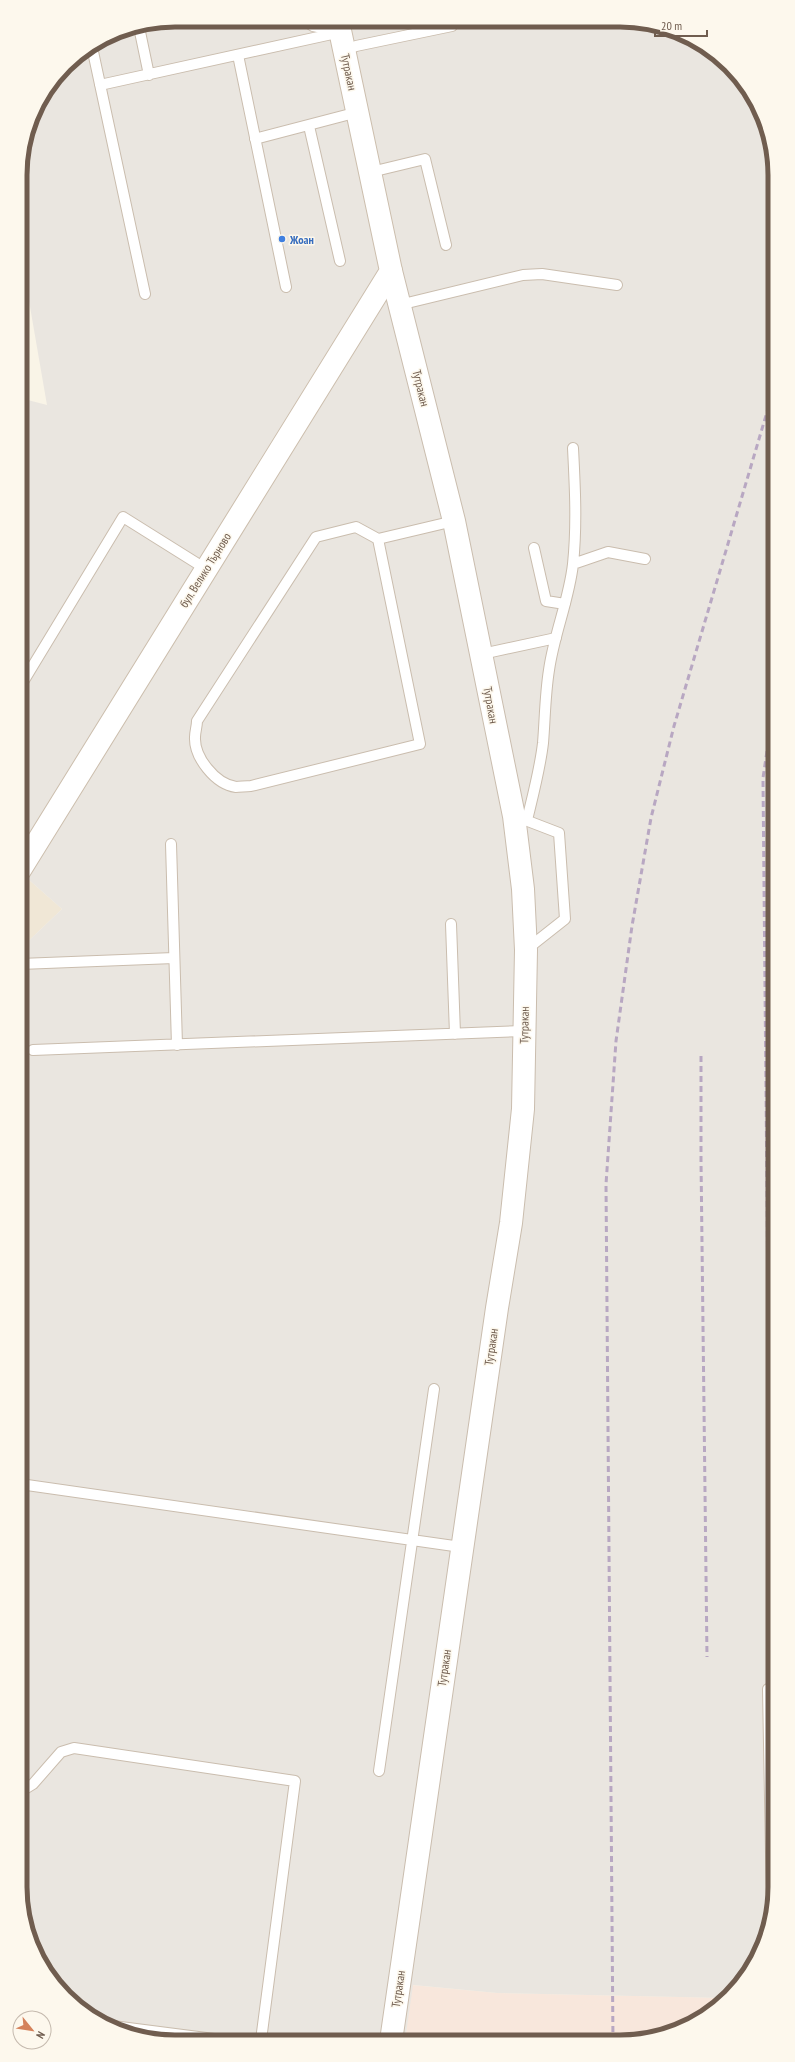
<svg xmlns="http://www.w3.org/2000/svg" width="795" height="2062" viewBox="0 0 795 2062" font-family="'PT Sans Narrow',sans-serif">
  <style>
    .residential { fill: #f0e7d6 }
    .commercial { fill: #f8e7dc }
    .industrial { fill: #eae6e0 }
    .lines { fill: none; stroke-linecap: round; stroke-linejoin: round }
    .service-casing { stroke: #cabdae; stroke-width: 12 }
    .tertiary-casing { stroke: #cabdae; stroke-width: 24 }
    .secondary-casing { stroke: #ccbead; stroke-width: 24 }
    .service { stroke: #fff; stroke-width: 10 }
    .tertiary { stroke: #fff; stroke-width: 22 }
    .secondary { stroke: #fff; stroke-width: 22 }
    .rail { stroke: #b8a7c2; stroke-width: 3; stroke-dasharray: 6 4; stroke-linecap: butt }
    .shop-dot { fill: #3f7fe0; stroke: #fdf8ed; stroke-width: 1.5 }
    .labels { text-anchor: middle; dominant-baseline: central; stroke-width: 3; stroke-linejoin: round; paint-order: stroke }
    .street-label { font-size: 12px; fill: #705d4f; stroke: #fdf8ed }
    .shop-label { font-size: 12px; font-weight: bold; fill: #366cbe; stroke: #fdf8ed; text-anchor: start }
    .rim { fill: none; stroke: #705d4f; stroke-width: 5 }
  </style>
  <rect width="100%" height="100%" fill="#f9f4e7"/>
  <path class="residential" d="M20,872l42,37 -42,40z"/>
  <path class="commercial" d="M412,1985l85,8 228,5 -19,18 -46,21 -40,5 -215,-1z"/>
  <path class="industrial" d="M175,20l475,3 39,13 33,23 32,38 16,38 5,40v1722l-8,40 -24,44 -18,17 -228,-5 -84,-8 -8,56 -260,-2 -38,-13 -34,-23 -32,-38 -16,-38 -5,-40v-938l42,-40 -42,-37v-474l27,7 -27,-156v-84l16,-58 37,-48 43,-27z"/>
  <g class="lines">
    <g class="service-casing">
      <path id="service" d="M305,21l8,5 24,5
        M139,27l10,48
        M92,47l53,247
        M345,51l11,-5 96,-20
        M238,55l48,232
        M100,85l241,-53
        M309,126l31,135
        M255,139l103,-27
        M371,172l54,-13 21,86
        M399,305l124,-30 19,-1 75,11
        M378,539l-22,-12 -40,10 -119,184c0,5 -2,11 -2,16 -1,20 20,47 41,50 4,0 10,-1 15,-1l169,-42 -42,-205 76,-18
        M534,548l12,53 19,3
        M573,564l35,-12 37,7
        M482,654l74,-16
        M20,687l103,-170 83,52
        M520,818l39,15 6,86 -38,30
        M527,820c6,-25 13,-51 16,-77 2,-24 2,-48 6,-73 5,-36 20,-70 24,-106 4,-39 2,-77 0,-116
        M171,844l6,201
        M451,924l4,110
        M20,964l154,-6
        M33,1050l490,-19
        M20,1484l441,63
        M768,1689l4,219
        M379,1771l55,-382
        M20,1792l13,-8 28,-32 13,-4 221,33 -34,259
        M105,2025l109,14"/>
    </g>
    <g class="tertiary-casing">
      <path id="tertiary" d="M391,2041l106,-733 14,-85 12,-114 3,-159 -3,-61 -9,-73 -60,-295 -63,-250"/>
    </g>
    <g class="secondary-casing">
      <path id="secondary" d="M20,870l371,-599 -53,-250"/>
    </g>
    <use href="#service" class="service"/>
    <use href="#tertiary" class="tertiary"/>
    <use href="#secondary" class="secondary"/>
    <path class="rail" d="M769,992l6,47
      M701,1056v104l6,497
      M771,1617l-8,-839 12,-81
      M613,2042l-7,-858 10,-143 16,-115 19,-108 23,-92 101,-341"/>
  </g>
  <circle class="shop-dot" cx="282" cy="239" r="4"/>
  <g class="labels">
    <g class="street-label">
      <text transform="translate(349 72) rotate(78)">Тутракан</text>
      <text transform="translate(421 388) rotate(76)">Тутракан</text>
      <text transform="translate(205 570) rotate(-58)">бул. Велико Търново</text>
      <text transform="translate(491 705) rotate(80)">Тутракан</text>
      <text transform="translate(524 1025) rotate(-89)">Тутракан</text>
      <text transform="translate(491 1347) rotate(-82)">Тутракан</text>
      <text transform="translate(444 1668) rotate(-82)">Тутракан</text>
      <text transform="translate(398 1989) rotate(-82)">Тутракан</text>
    </g>
    <g class="shop-label">
      <text x="290" y="239">Жоан</text>
    </g>
  </g>
  <path d="M0 0H795V2062H0ZM175 27H620A148 148 0 0 1 768 175V1887A148 148 0 0 1 620 2035H175A148 148 0 0 1 27 1887V175A148 148 0 0 1 175 27Z" fill="#fdf8ed" fill-rule="evenodd"/>
  <path class="rim" d="M175 27H620A148 148 0 0 1 768 175V1887A148 148 0 0 1 620 2035H175A148 148 0 0 1 27 1887V175A148 148 0 0 1 175 27Z"/>
  <g transform="translate(32 2030) rotate(120)"><circle r="19" fill="#fdf8ed" stroke="#c5baae"/>
  <path d="M0-3L7 15L0 10L-7 15Z" fill="#d4825b"/>
  <text y="-6" font-size="11" font-weight="bold" text-anchor="middle" fill="#705d4f">N</text>
  </g>
  <path d="M655 30v6h52v-6" fill="none" stroke="#705d4f" stroke-width="2"/>
  <text x="661" y="30" font-size="12" fill="#705d4f" stroke="#fdf8ed" stroke-width="3" paint-order="stroke">20 m</text>
</svg>
